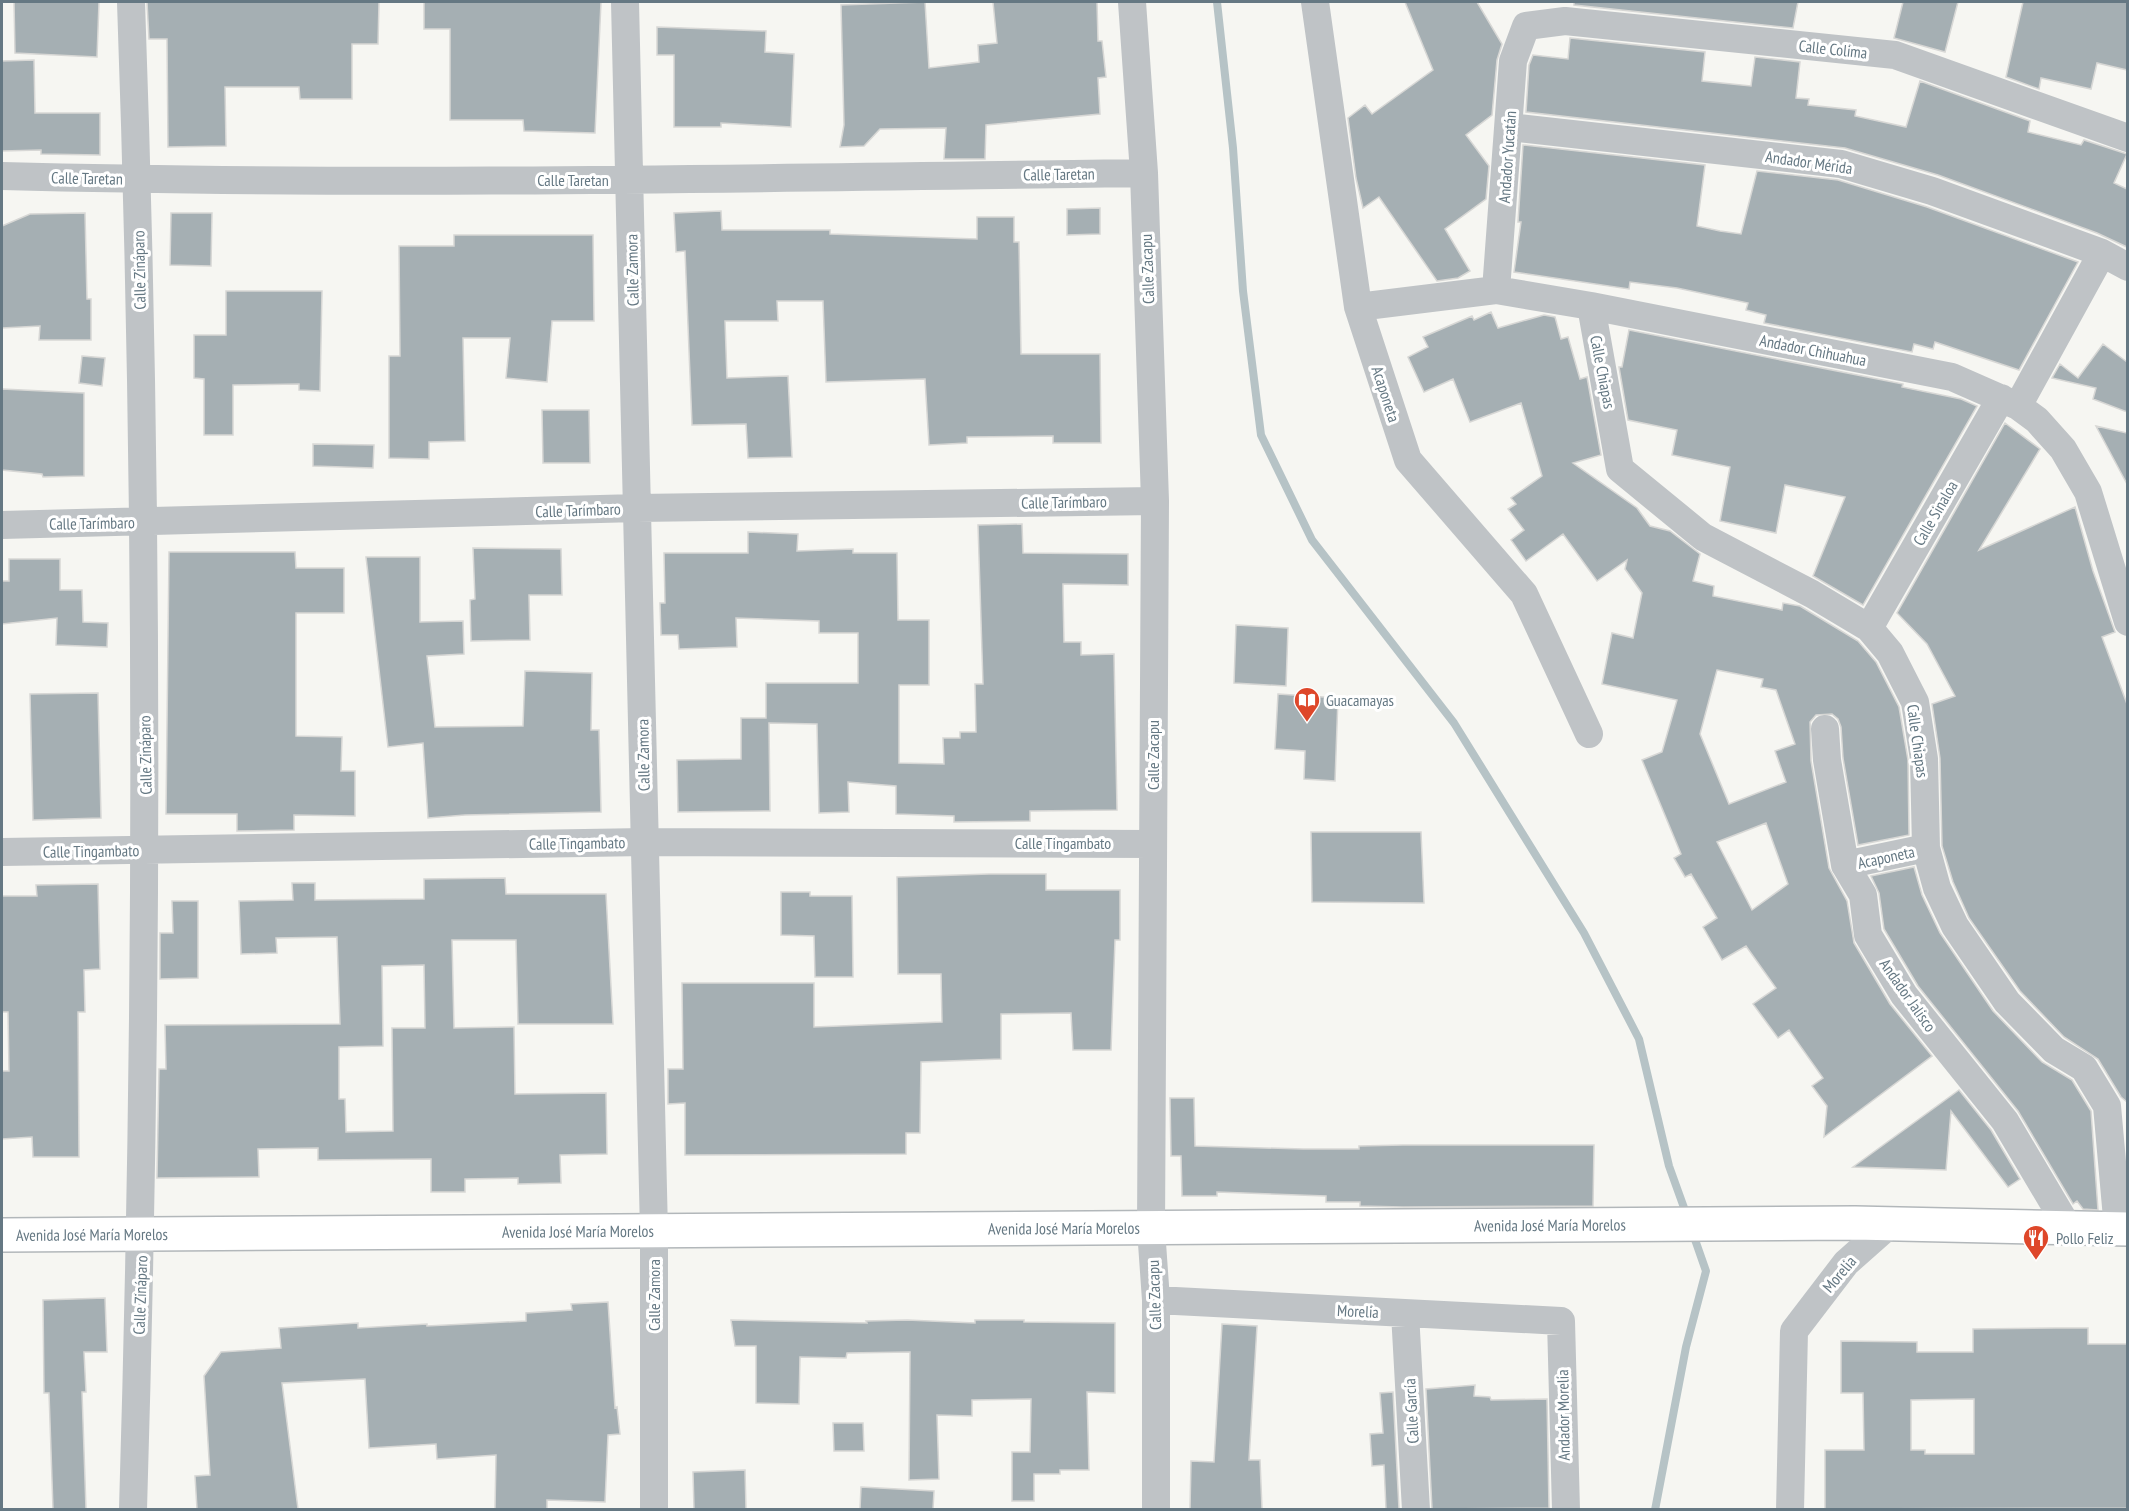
<svg xmlns="http://www.w3.org/2000/svg" width="2129" height="1511" viewBox="0 0 2129 1511" font-family="'PT Sans Narrow',sans-serif">
  <style>
    .lines { fill: none; stroke-linecap: round; stroke-linejoin: round }
    .stream { stroke: #b6c3c6; stroke-width: 8 }
    .building { fill: #a5afb3; stroke: #d7d7d5; stroke-width: 1.5; fill-rule: evenodd }
    .primary-casing { stroke: #b2b7ba; stroke-width: 36 }
    .street { stroke: #bfc3c6; stroke-width: 28 }
    .primary { stroke: #fff; stroke-width: 33 }
    .labels { text-anchor: middle; dominant-baseline: central; stroke-width: 6; stroke-linejoin: round; paint-order: stroke }
    .street-label { font-size: 16px; fill: #657883; stroke: #fff }
    .poi-label { font-size: 16px; fill: #657883; stroke: #fff; text-anchor: start }
  </style>
  <rect width="100%" height="100%" fill="#f6f6f2"/>
  <g class="lines">
    <path class="stream" d="M1217,2l16,146 10,143 18,144 51,105 142,183 130,210 55,106 30,127 18,50
      M1655,1510l31,-163 20,-76 -14,-40"/>
  </g>
  <path class="building" d="M14,2h85l-2,55 -82,-4z
    M147,2h232l-1,42h-26v55h-52l-1,-12h-74l1,59 -58,1 -1,-108h-18z
    M424,2h177l-6,131 -71,-2 -1,-11h-73v-91h-26z
    M925,2l4,66 50,-6 -1,-17 19,-2 -4,-41h104l1,39h4l4,36 -8,1 2,36 -114,11 -1,34h-41l2,-31 -66,1 -16,17 -24,1 4,-22 -3,-120z
    M1405,2h72l25,42 -5,16 -5,55 -26,20 23,31 -3,33 -41,30 25,42 -12,7 -21,3 -58,-84 -16,11 -7,-30 -8,-60 17,-13 7,9 61,-44z
    M1574,2h224l-5,26 -219,-23z
    M1903,2h55l-13,50 -51,-14z
    M2023,2h104v68l-30,-7 -6,26 -50,-11 -2,11 -33,-12z
    M657,27l109,4 -1,21 29,2 -3,73 -70,-4v4h-47v-72h-17z
    M1570,38l135,14 -3,29 49,5 4,-29 45,5 -4,36 13,1 -1,6 48,5 -1,6 51,11 14,-46 110,40 -2,11 53,13 3,-5 43,14 -13,29 13,6v58l-30,-14 -159,-58 -93,-27 -319,-36 3,-47 4,-10 35,4z
    M34,60l1,53h65v42l-59,-1v-4l-39,1v-90z
    M1523,145l182,20 -8,61 23,5 21,3 16,-63 81,9 89,27 151,55 -59,108 -84,-28 -2,7 -19,-5 -2,8 -148,-29 2,-8 -20,-5 2,-7 -71,-15 -47,-6 -1,7 -115,-17 7,-50h-3z
    M1100,208v26l-33,1v-26z
    M721,211l1,19h108v4l147,5v-22h37v25h5l2,112h79l1,89h-48v-7l-86,1v6l-38,2 -4,-66 -99,3 -3,-81h-46l1,20h-53l2,57 61,-2 4,81 -44,1 -2,-34 -54,1 -7,-174 -9,1 -2,-39z
    M85,213l2,86h4v41h-52l1,-14 -38,2v-102l28,-12z
    M171,213h41l-1,53 -41,-1z
    M454,235h139l1,86h-42l-5,61 -41,-4 4,-40h-47l2,103 -36,1v17l-40,-1v-102h11l-1,-110h55z
    M226,291h96l-2,100 -21,-1v-6l-66,1v50h-29v-56l-10,-1v-43h32z
    M1491,312l7,16 46,-13 11,2 6,22 7,-2 12,42 7,-2 14,78 -28,8 64,45 13,18 20,5 30,23 -7,27 21,5 -1,10 69,14 1,-7 17,3 58,35 18,21 23,45 9,53 1,75 -51,10 -15,-87 -2,-31 -3,-8 -6,-5 -16,1 -6,7 1,39 18,107 18,33 7,42 36,61 42,52 -108,81 3,-31 -15,-20 11,-8 -34,-48 -11,8 -25,-34 23,-16 -30,-42 -24,14 -19,-33 14,-9 -26,-44 -6,3 -11,-19 7,-4 -39,-94 20,-8 15,-52 -75,-16 10,-51 21,5 9,-45 -17,-24 2,-9 -30,21 -34,-47 -37,27 -15,-21 13,-10 -16,-21 8,-5 -5,-6 31,-22 -21,-73 -51,19 -17,-43 -29,13 -16,-35 20,-10 -5,-10 49,-21 2,4zM1717,670l46,9 -2,8 15,3 19,54 -20,7 11,31 -57,22 -29,-70zM1766,823l22,61 -36,26 -35,-68z
    M1629,330l274,54 -1,3 59,12 16,7 -114,199 -50,-29 32,-79 -60,-12 -9,48 -56,-12 10,-54 -58,-12 5,-25 -49,-10 -9,-53h3z
    M2103,344l24,18v50l-34,-13 3,-11 -44,-10 8,-14 18,14z
    M82,356l23,2 -3,28 -23,-3z
    M2,389l82,4v83l-41,1 -1,-3 -40,-4z
    M542,410h47l1,53h-47z
    M2005,423l35,26 -61,101 96,-43 18,64 22,61 -13,5 25,67v398l-6,-5 -23,-38 -34,-22 -44,-46 -51,-73 -16,-36 -11,-36 -2,-88 -8,-54 23,-8 -28,-52 -30,-31z
    M2096,426l31,7v51z
    M313,444l61,1 -1,23 -60,-2z
    M1022,524l1,29 105,1v31l-65,-1v8l1,50h17v13l33,-1 3,156 -87,1v10l-76,1v-6l-58,-2v-28l-48,-4 1,30 -30,1 -2,-89 -48,-1 1,88 -92,1 -1,-52 64,-1v-41h25v-35h92v-50h-39v-12l-83,-3 1,29 -58,2 -1,-14h-17l-1,-32h5l-1,-50h84v-21l50,2 -1,17 56,-2v4h44l1,67h31v65h-30v78l45,1 -1,-26h17v-6h16l-1,-48h8l-5,-159z
    M473,548l88,1 1,46h-33l1,45 -59,1 -1,-41 5,-1z
    M169,552h126l1,16h48v45h-48v123l46,1 -1,34h14v45l-61,-1v15l-57,1v-17h-71z
    M366,557h54v65l43,-1 1,33 -37,2 8,71 88,-1 2,-55 67,2 -1,57h8l2,82 -136,3 -37,3 -5,-75 -35,4z
    M9,559h51v31h22l1,32 25,1 -1,24 -51,-2 1,-27 -55,6v-43h7z
    M1236,625l52,3 -2,58 -52,-3z
    M98,693l3,125 -68,2 -3,-126z
    M1278,694l60,4 -3,83 -31,-2 1,-28 -30,-2z
    M1311,832h110l3,71 -112,-1z
    M1914,867l8,28 18,38 53,78 49,51 30,18 19,31 7,99 -15,-1 -6,-8 -4,3 -55,-93 -100,-125 -34,-57 -5,-36 -8,-17z
    M989,874h57v16h74v50h-5l-4,110h-38l-2,-37 -70,1v45l-80,3 -1,71h-14v21l-221,1v-52l-17,1v-35h15l-1,-86h132v44l128,-5 -1,-48h-43l-1,-97z
    M505,878l1,16h100l7,130h-95l-2,-84h-64l2,88 60,-1 1,67 91,-1 1,61 -47,1 1,28 -43,1v-6l-53,1v13h-34v-33l-113,1v-12l-60,1 1,28 -102,1 2,-109h7l-1,-44 175,-1 -3,-87 -61,1 1,15 -36,1 -2,-53 54,-1 -1,-17h23v17l109,-1v-20zM424,965l1,63h-33l1,103 -47,1 -1,-33h-6v-52l44,-1 -1,-80z
    M98,884l2,85 -16,1 1,42h-7l1,145h-46l-1,-20 -30,2v-68h7l-1,-59h-6v-116h35l-1,-11z
    M781,892h29v4h42l1,81h-38l-1,-41 -33,-1z
    M172,901h26v77l-38,1v-46h13z
    M1959,1090l32,40 29,49 -12,8 -57,-76 -5,59 -93,-3z
    M1170,1098h24l1,48 108,3h56v-3l44,-1h191l-1,61 -190,1 -43,-1v-4h-34v-6l-109,-4v4h-35l-1,-40h-10z
    M105,1298l2,54h-23l2,40h-4l4,117h-33l-4,-116h-5l-1,-93z
    M608,1302l7,106 2,-1 3,27 -12,1 -3,67 -58,-2v9h-52l1,-54 -59,4 -1,-15 -67,4 -4,-69 -83,4 16,126h-101l-2,-33 15,-1 -6,-99 17,-24 60,-4 -2,-20 79,-5v5l69,-4v2l99,-5v-8l46,-3 -1,-6z
    M731,1320l136,3 -1,-2 41,-1 68,3v-3h49v2l91,1v70l-28,-1 2,78h-29v4h-26v27h-22v-49h18l1,-53 -59,1v16l-35,-1 2,64 -30,1 1,-128 -63,1 -1,5 -46,-1 -1,47 -43,-1v-57h-21z
    M1222,1324l35,2 -8,134h11l2,49h-72l1,-48 23,1z
    M2056,1328h32v16h39v164l-302,1v-59h39l-1,-57h-22v-52l76,1v10h56v-23zM1974,1399v55h-49v-4h-14v-50z
    M1475,1385l-1,11 16,1 1,3 56,-1 2,109 -117,1 -6,-120z
    M1393,1392l6,117h-13l-2,-44 -12,1 -2,-32 13,-1 -3,-40z
    M833,1423h30l1,28h-30z
    M745,1470l1,39h-52l-1,-37z
    M861,1487l73,4 -1,18h-73z"/>
  <g class="lines">
    <g class="primary-casing">
      <g id="primary">
        <path id="s1" d="M2,1235l1853,-12 273,6"/>
      </g>
    </g>
    <path class="street" d="M131,2c18,502 17,1005 2,1508
      M625,2l29,1230v278
      M1132,2l12,171 11,328 -4,728 5,71v210
      M1315,2l43,305 50,153 116,134 65,140
      M1510,127l331,37 91,27 170,62 26,14
      M2,176c380,10 761,2 1142,-3
      M1496,290l17,-229 13,-35 39,-5 330,34 233,83
      M1591,306l29,163 83,68 109,57 57,34 21,25 25,49 9,57 2,89 11,40 18,38 52,76 47,48 30,18 23,38 11,123
      M1358,307l138,-17 95,16 361,71 66,29 19,14 26,29 25,43 40,130
      M2018,406l84,-153
      M2,525l635,-17 518,-7
      M1869,628l132,-230
      M1825,729l2,31 18,105 18,30 5,40 36,60 101,126 64,108
      M2,852l643,-10 508,2
      M1845,865l81,-17
      M1156,1300l405,21 5,189
      M1405,1313l11,197
      M1790,1510l4,-179 52,-68 44,-39"/>
    <use href="#primary" class="primary"/>
  </g>
  <defs>
    <g id="library-pin" transform="scale(1.35)"><path d="M0 17L-7.5 6A9.5 9.5 0 1 1 7.5 6Z" fill="#de472a" stroke="#fff"/><path d="M-6-4Q-3-5.5-.7-3.5V5Q-3 3-6 4ZM6-4Q3-5.5 .7-3.5V5Q3 3 6 4Z" fill="#fff"/></g>
    <g id="restaurant-pin" transform="scale(1.35)"><path d="M0 17L-7.5 6A9.5 9.5 0 1 1 7.5 6Z" fill="#de472a" stroke="#fff"/><path d="M-5-6h1v4h1v-4h1v4h1v-4h1v5L-1.5 .5V6h-2V.5L-5-1ZM5-6V6H3V1.5H1.5Q1.5-4 5-6Z" fill="#fff"/></g>
  </defs>
  <g fill-rule="evenodd">
    <use href="#library-pin" x="1307" y="700"/>
    <use href="#restaurant-pin" x="2036" y="1238"/>
  </g>
  <g class="labels">
    <g class="street-label">
      <text transform="translate(1833 49) rotate(6)">Calle Colima</text>
      <text transform="translate(1507 157) rotate(-86)">Andador Yucatán</text>
      <text transform="translate(1809 162) rotate(8)">Andador Mérida</text>
      <text transform="translate(1059 174) rotate(-1)">Calle Taretan</text>
      <text transform="translate(87 178) rotate(1)">Calle Taretan</text>
      <text x="573" y="180">Calle Taretan</text>
      <text transform="translate(1147 269) rotate(-92)">Calle Zacapu</text>
      <text transform="translate(139 270) rotate(-91)">Calle Zináparo</text>
      <text transform="translate(632 270) rotate(-91)">Calle Zamora</text>
      <text transform="translate(1813 350) rotate(11)">Andador Chihuahua</text>
      <text transform="translate(1603 372) rotate(79)">Calle Chiapas</text>
      <text transform="translate(1386 394) rotate(72)">Acaponeta</text>
      <text transform="translate(1064 502) rotate(-1)">Calle Tarímbaro</text>
      <text transform="translate(578 510) rotate(-2)">Calle Tarímbaro</text>
      <text transform="translate(1935 513) rotate(-60)">Calle Sinaloa</text>
      <text transform="translate(92 523) rotate(-1)">Calle Tarímbaro</text>
      <text transform="translate(1918 741) rotate(82)">Calle Chiapas</text>
      <text transform="translate(145 755) rotate(-91)">Calle Zináparo</text>
      <text transform="translate(643 755) rotate(-91)">Calle Zamora</text>
      <text transform="translate(1153 755) rotate(-90)">Calle Zacapu</text>
      <text transform="translate(577 843) rotate(-1)">Calle Tingambato</text>
      <text x="1063" y="843">Calle Tingambato</text>
      <text transform="translate(91 851) rotate(-1)">Calle Tingambato</text>
      <text transform="translate(1886 857) rotate(-12)">Acaponeta</text>
      <text transform="translate(1908 995) rotate(55)">Andador Jalisco</text>
      <text stroke="none"><textPath href="#s1" startOffset="1548">Avenida José María Morelos</textPath></text>
      <text stroke="none"><textPath href="#s1" startOffset="1062">Avenida José María Morelos</textPath></text>
      <text stroke="none"><textPath href="#s1" startOffset="576">Avenida José María Morelos</textPath></text>
      <text stroke="none"><textPath href="#s1" startOffset="90">Avenida José María Morelos</textPath></text>
      <text transform="translate(1839 1274) rotate(-50)">Morelia</text>
      <text transform="translate(140 1295) rotate(-88)">Calle Zináparo</text>
      <text transform="translate(654 1295) rotate(-90)">Calle Zamora</text>
      <text transform="translate(1154 1295) rotate(-92)">Calle Zacapu</text>
      <text transform="translate(1358 1311) rotate(3)">Morelia</text>
      <text transform="translate(1411 1411) rotate(-93)">Calle García</text>
      <text transform="translate(1563 1415) rotate(-91)">Andador Morelia</text>
    </g>
    <g class="poi-label">
      <text x="1326" y="700">Guacamayas</text>
      <text x="2056" y="1238">Pollo Feliz</text>
    </g>
  </g>
  <rect width="2129" height="1511" fill="none" stroke="#657883" stroke-width="6"/>
</svg>
